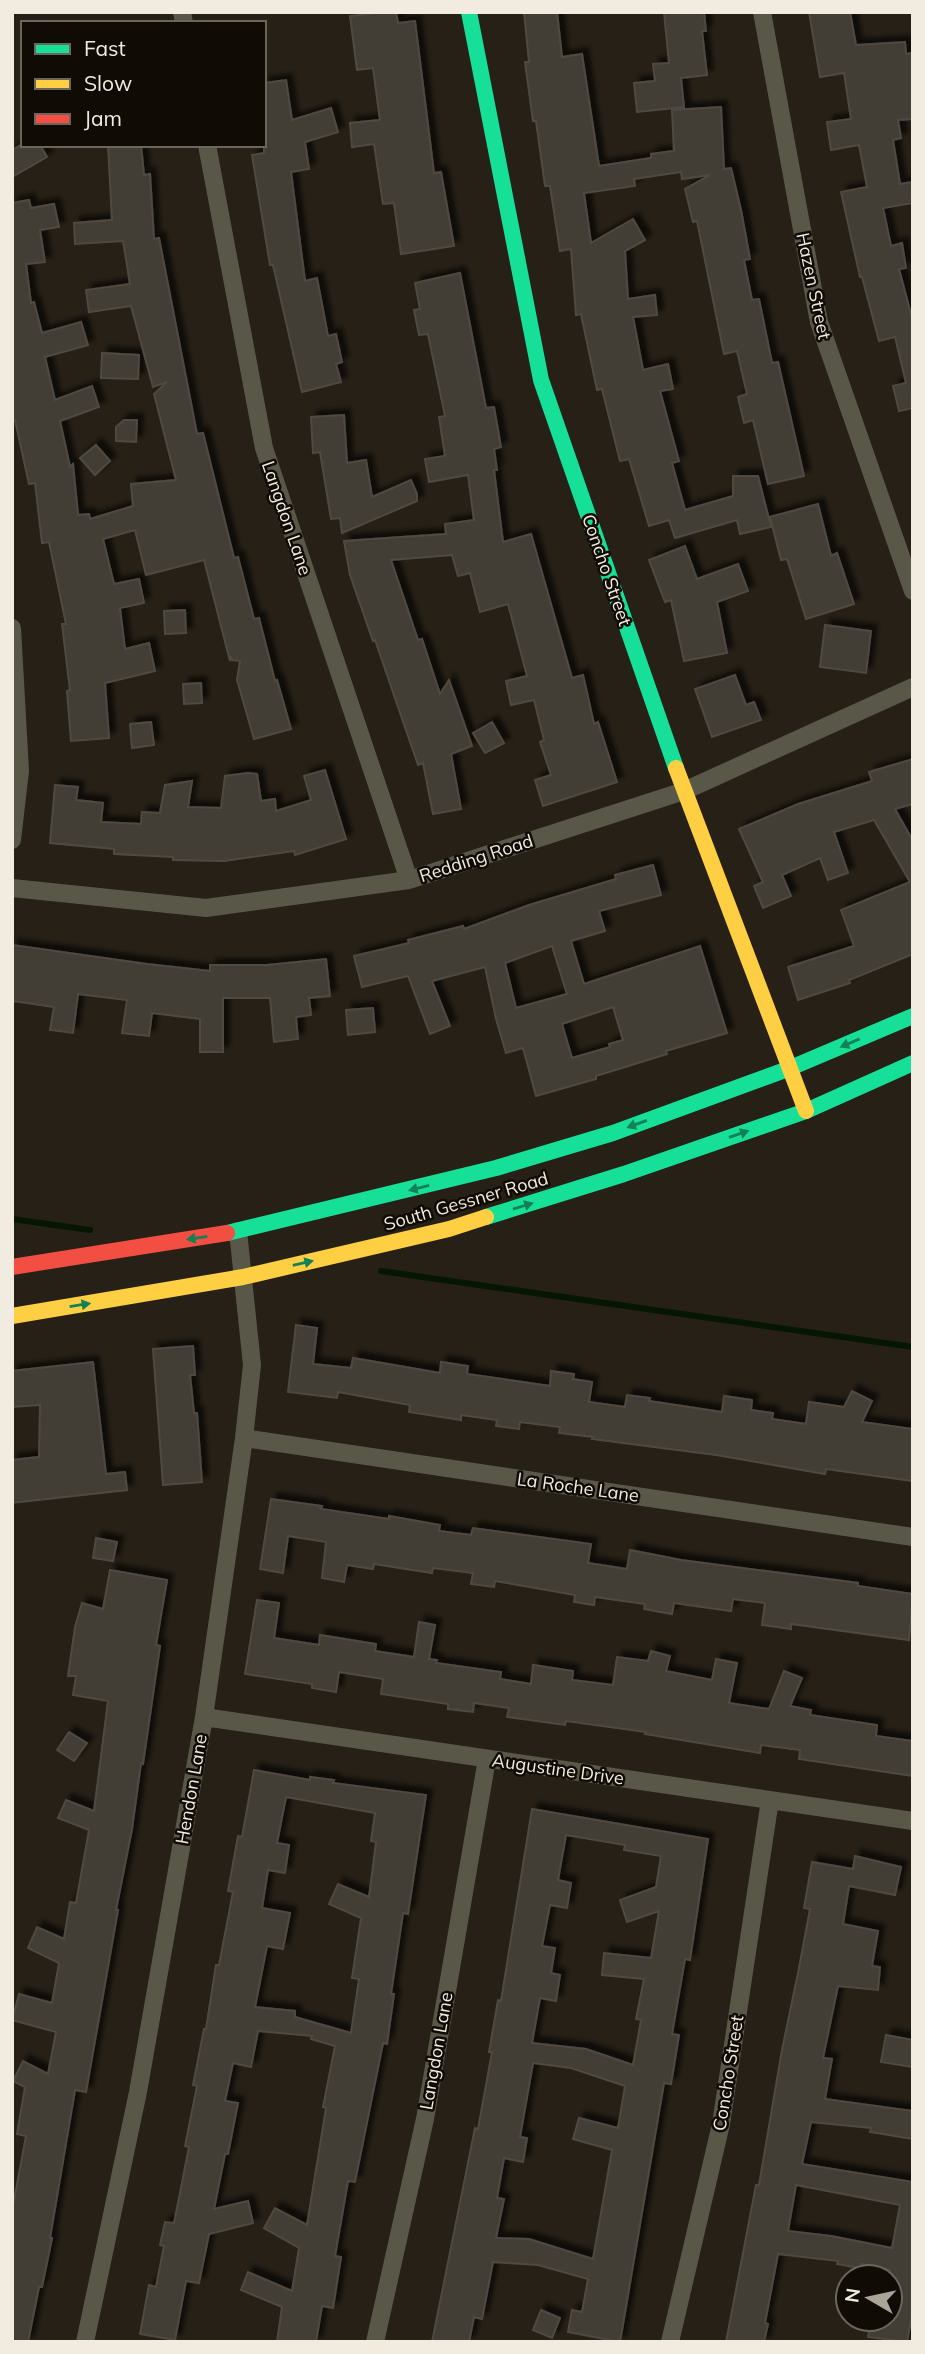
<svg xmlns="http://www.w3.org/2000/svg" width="925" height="2354" viewBox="0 0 925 2354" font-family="Mulish,sans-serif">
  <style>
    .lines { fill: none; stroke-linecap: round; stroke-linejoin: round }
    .stream { stroke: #051602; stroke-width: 6 }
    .building { fill: #423c36; stroke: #504943; stroke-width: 2; fill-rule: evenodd; filter: url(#shadow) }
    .street { stroke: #595848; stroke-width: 18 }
    .fast { stroke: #16e098; stroke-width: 16 }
    .slow { stroke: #ffcf43; stroke-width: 16 }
    .jam { stroke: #f24e42; stroke-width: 16 }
    .oneway { fill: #138056 }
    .labels { text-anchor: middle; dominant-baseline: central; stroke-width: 5; stroke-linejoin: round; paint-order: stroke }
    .street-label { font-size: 18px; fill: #f2ebe0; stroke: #100b05 }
  </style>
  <defs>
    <filter id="shadow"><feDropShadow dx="6" dy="-6" stdDeviation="2" flood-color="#0009"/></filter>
  </defs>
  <rect width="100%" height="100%" fill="#262016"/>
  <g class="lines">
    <path class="stream" d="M12,1219l78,11
      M381,1271l532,76"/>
  </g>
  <path class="building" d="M384,12h12l2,11 17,-2 19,152 7,-1 13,74 -53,8 -7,-51 -11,1 -9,-60 -22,3 -2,-24 30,-3 -7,-52 -16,2 -7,-54z
    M524,12h33l5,45 20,-3 17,112 52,-8v-4l23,-3 -2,-41 49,-3 3,62 7,-1 10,42 9,49 -6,1 8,40 7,-1 13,64 6,-1 26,114 -36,8 -15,-64 -9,3 -6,-26 9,-3 -10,-43 -13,3 -27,-133 -4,1 -8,-33 25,-14 -28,4 -1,-7 -47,7 1,7 -51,7 7,50 42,-24 12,21 -20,11 3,48 27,-4 2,20 -24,2 10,53 25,-6 5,25 -13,2 19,70 -7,2 13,47 48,-14v-20h25l13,51 -31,7 -3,-14 -62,18 -6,-18 -20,6 -20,-67 -9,2 -18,-72 -5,1 -16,-76 -5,1 -5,-66 -11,2 -10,-65h-5l-9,-65h-3l-8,-59h4z
    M664,12h40l2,19h-4l5,44 -26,3 3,29 -47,5 -3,-29 21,-2 -2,-17 16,-1z
    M809,12h41l6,33 49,-3 1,12 7,-1v66l-15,1 3,18 -8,2 7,44 13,-2v21l-30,5 8,38 11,-3 4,25 -7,1 14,53v86l-14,3 -6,-25 13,-3 -11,-46 -16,4 -17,-64h-2l-19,-85 26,-5 -8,-42 -28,5 -4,-28 24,-3 -7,-46 -24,4z
    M286,80l6,40 39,-12 7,24 -33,10 4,27 -18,3 14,109 12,-3 11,58 8,-2 6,28 -6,2 5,18 -39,10 -29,-127h-3l-18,-110 12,-2v-70z
    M21,145h19l7,12 -35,20v-27z
    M108,145h33l3,30 6,-1 4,65 5,-1 38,196 6,-1 31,125 4,-1 16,62 5,-1 16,63 2,-1 14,49 -37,10 -17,-59 3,-19 -8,-1 -1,-4 -1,5 -26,-101 -58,15 -11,-45 -32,9 11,45 25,-5 5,24 -24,5 5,41 24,-6 6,28 -50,12 4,55 -38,3 -4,-50 3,-1 -8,-66h4l-17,-82 -7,1 -7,-60 -6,1 -14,-64 -3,1v-218l17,-3 2,8 23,-4 5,23 -19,3 5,32 -19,2 5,39 3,-1 8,31 39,-11 7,23 -43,12 10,43 37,-14 7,21 -39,14 10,46 3,-3 5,51 11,-1 1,5 43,-13 -2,-22 45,-4 -22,-86 13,-12 -14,5 -22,-81 -42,6 -3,-22 44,-6 -7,-43 -48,3 -1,-21 38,-3z
    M460,273l26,135 8,-1 7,40 -7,2 3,21h-3l9,72 28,-8 41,144 11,-3 11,49 4,-2 19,60 -74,24 -8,-26 16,-5 -11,-33 4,-2 -10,-40 -23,5 -5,-24 21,-5 -19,-72 -28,8 -10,-39 -12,3 -6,-21 -61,5 27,80 4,-1 18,55 9,-14 23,66 -21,8 10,55 -28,5 -10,-51 -5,2 -43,-125 -2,1 -23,-66 -6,-34 102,-7 -1,-10 29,-4 -6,-45 -39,7 -4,-23 20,-3 -6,-39 6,-1 -17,-82 -9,1 -5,-25 6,-1 -5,-26z
    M102,353l37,2 -1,24 -37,-1z
    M344,415l3,48 19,-3 6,37 39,-17 6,14v7l-75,32 -2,-15 -9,1 -11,-67 -7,1 -2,-36z
    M124,420h13l-1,22 -20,-1v-14z
    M96,445l14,16 -15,14 -15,-17z
    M818,504l13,52 6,-3 17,51 -48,15 -19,-60 -6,1 -11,-43z
    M685,546l12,33 41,-15 10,27 -31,11 10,51 -43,8 -13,-61 -6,2 -16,-42z
    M185,610l1,23 -21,1 -1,-23z
    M825,625l46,6 -5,42 -46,-6z
    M735,675l11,30 8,-3 7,18 -49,17 -17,-48z
    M201,683l1,20 -18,1 -1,-20z
    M151,722l3,23 -22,3 -2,-24z
    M492,722l12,21 -19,10 -12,-20z
    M913,759v45l-18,5 18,32v113l-64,26 1,3 -52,17 -10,-33 66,-21 -13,-36 69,-28 -36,-62 -40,12 14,41 -20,7 -8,-22 -38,17 9,21 -28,12 -9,-22 9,-4 -24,-53 59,-25 74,-23 -3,-9z
    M325,770l21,69 -51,16 -1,-4 -70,10 -51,-1v-3l-59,-3v-5l-64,-6 5,-58 23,2 -2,13 27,3 -2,19 40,2 1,-12 18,1 5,-28 27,-4 -4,26 33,1 4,-32 23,-3 9,1 4,27 14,-2 1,12 35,-11 -7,-24z
    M653,865l8,30 -62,16 6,20 -34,10 13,43 116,-38 27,87 -61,18 1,3 -71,22v3l-60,17 -13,-48 -17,5 -10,-34 -11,-52 -53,14 18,45 -20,8 -22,-58 -46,11 -8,-31 55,-13 -1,-3 55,-14 1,3 65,-24 87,-26 -1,-4zM552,946l15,48 -51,14 -11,-45zM613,1007l10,33 -14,4 1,3 -38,11 -10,-34z
    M12,945l135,19 63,7v-6h57l59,-6 4,37 -21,2 2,17 -15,2 2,22 -24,3 -4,-44h-47v54h-23v-33l-48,-6 -3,23 -27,-3 5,-33 -49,-6 -5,39 -23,-3 4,-23 -42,-6z
    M373,1008l2,24 -27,3 -2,-25z
    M296,1325l21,3 -4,36 38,4 2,-10 87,15 1,-11 27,4 -1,8 83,12 1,-15 23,3 -1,5 19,3 -3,20 36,5 2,-12 23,3 -1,3 73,11 2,-16 28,4 -1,10 22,3 -1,6 34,5 3,-22 35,5 8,-16 20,10 -10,21 51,7v52l-87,-12 -1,5 -109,-19 -124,-16 1,-2 -34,-4 1,-6 -40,-5 -1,7 -23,-3 1,-6 -36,-5v5l-52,-8 1,-7 -72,-13 -1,6 -49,-6z
    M193,1346l2,29h-5l4,38h3l5,69 -39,3 -10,-136z
    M93,1362l13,112 19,-2 2,18 -115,13v-43l27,-3 1,-52 -28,2v-36z
    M271,1499l51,7 -1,3 68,10v-3l51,9 -1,6 32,4 2,-7 118,16 -3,19 39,6 3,-19 51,10 177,23v3l55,8 -4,46 -118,-16v5l-29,-4 3,-22 -32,-4 -2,12 -57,-8 -2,11 -28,-5 1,-5 -50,-7 -1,8 -20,-3 1,-7 -80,-14 -1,6 -23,-3 2,-11 -40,-5 -1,5 -58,-9 -1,5 -26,-4 -3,17 -22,-4 4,-36 -38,-6 -5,37 -23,-4z
    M96,1538l21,4 -4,19 -20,-3z
    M110,1570l57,10 -11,65 4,1 -17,118 -2,-1 -9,66 -16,81h2l-32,182 -11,-2 -25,148h2l-10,49h-3l-11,55h-16v-131l14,-75 -9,-2 8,-47 -12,-6 10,-20 25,13 8,-42 -44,-12 7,-26 33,9 7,-40 -31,-15 9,-21 27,12 6,-37 6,1 13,-73 -31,-12 8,-18 28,11 14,-110 -35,-6 3,-19h-8l7,-49 7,-24 21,6z
    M257,1600l22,3 -5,35 45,7 1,-10 56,9 -1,7 39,6 5,-35 16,3 -6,34 8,1 -1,3 65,9 -1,7 31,5 2,-19 40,6 -1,9 41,5 4,-28 31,4 3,-10 19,5 -4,15 46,9 4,-21 21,4 -8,40 40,6 15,-38 18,7 -12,28 21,4 -1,5 67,10 -1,11 37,5v35l-114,-17 1,-9 -39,-5 -1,8 -115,-19 1,-2 -80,-11 -1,4 -58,-8 2,-9 -35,-5 -1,9 -25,-3v-5l-67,-10 2,-15 -44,-7 -3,20 -24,-4v-4l-67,-10z
    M69,1732l18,11 -13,18 -17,-11z
    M254,1770l56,10v-3l24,3 -1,3 93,12 -18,119 -5,-1 -12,81h3l-7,50 -4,-1 -28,139 -7,-1 -13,75 6,1 -8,51 -11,-2 -6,36h-39l5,-35 -41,-17 7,-18 44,19 7,-43 -35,-20 11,-20 32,17 19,-117 -3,-1 12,-61 -24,-7 1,-3 -54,-5 -7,36 -18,-4 -8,38 13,2 -10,51h-3l-11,55 34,-8 5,22 -44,11 -10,49 -13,-2 -11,59 -35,-6 9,-49 7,2 8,-41 -4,-1 5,-23 9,1 15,-76 -4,-1 12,-60 -4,-1 11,-56h2l10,-64h3l14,-73 -5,-1 10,-55 4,1zM286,1797l89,16 -4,28 5,1 -7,55 -31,-13 -9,20 32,14 -9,60 7,1 -8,54 -56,-16v-6l-40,-4 12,-61 16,3 7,-36 -28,-5 6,-38 17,3 4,-28 -12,-2z
    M532,1809l176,30 -18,121 -5,-1 -13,75 7,1 -8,49 -7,-1 -44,259 -52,-10 4,-22 10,2 6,-33 -50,-14 -45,-3 -11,57 -8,-2 -5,25h-37l43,-214 3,1 14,-77h-3l9,-52 3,1zM566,1835l59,10 -1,5 37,6 -5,31 -36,13 7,22 32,-11 -8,47 -47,-5 -2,22 42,4 -8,40 5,1 -8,45 -47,-16 -54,-6 8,-45 16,3 4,-26 -9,-2 4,-25 -13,-2 8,-41 17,3 4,-25 -13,-3zM533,2063l38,5 54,18 -7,42 -39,-10 -6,21 39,11 -19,109 -64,-20 -33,-1 8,-39 -7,-1 7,-40 19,4 4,-24 -7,-1z
    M855,1856l46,11 -6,28 -46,-9 -6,38 35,7 -6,35 8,1 -2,23 -40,-4 -15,72 9,1 -7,40 88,12v28l-43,-7 1,-4 -60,-6 -9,42 111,18v129l-6,31 -39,-5 3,-18h19v-49l-29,-6 -1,4 -23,-4 1,-3 -60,-7 -13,69 3,1 -4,18h-38l30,-157h3l23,-135 17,-82 11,-59 -6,-1 8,-46 41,7zM796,2185l104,20 -8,43 -61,-12 -43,-5z
    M886,2035l27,5v27l-32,-5z
    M541,2310l19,8 -8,20 -19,-8z"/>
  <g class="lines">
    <path class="street" d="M182,12l2,11
      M762,12l57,310 94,269
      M207,145l57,303 145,432
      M12,628l8,143 -8,69
      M12,888l194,20 203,-28 275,-89 229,-104
      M244,1438l669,99
      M204,1717l709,104
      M85,2342l53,-250 66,-375 40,-279 8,-73 -14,-134
      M375,2342l50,-223 62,-360
      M670,2342l51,-218 49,-324"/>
    <path class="fast" d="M469,12l72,368 135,388
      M486,1217l138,-43 182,-63 107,-48
      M227,1233l269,-65 117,-35 175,-64 125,-53"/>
    <path class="slow" d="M676,768l130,343
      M12,1316l231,-39 206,-48 37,-12"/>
    <path class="jam" d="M12,1267l215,-34"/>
  </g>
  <defs><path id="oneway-solid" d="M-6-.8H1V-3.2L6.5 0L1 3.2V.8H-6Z" transform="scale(1.75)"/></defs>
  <g class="oneway">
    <use href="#oneway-solid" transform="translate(850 1043) rotate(157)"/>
    <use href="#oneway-solid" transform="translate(637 1124) rotate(160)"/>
    <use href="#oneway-solid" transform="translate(739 1134) rotate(-19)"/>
    <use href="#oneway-solid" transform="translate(419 1188) rotate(166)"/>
    <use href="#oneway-solid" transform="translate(523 1206) rotate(-17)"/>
    <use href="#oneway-solid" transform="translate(197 1238) rotate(171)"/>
    <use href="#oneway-solid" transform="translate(303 1263) rotate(-13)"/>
    <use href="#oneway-solid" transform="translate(80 1305) rotate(-9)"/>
  </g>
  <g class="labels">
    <g class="street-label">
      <text transform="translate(814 286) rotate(78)">Hazen Street</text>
      <text transform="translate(287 518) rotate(71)">Langdon Lane</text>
      <text transform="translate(607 570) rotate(71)">Concho Street</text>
      <text transform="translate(476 858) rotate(-18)">Redding Road</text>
      <text transform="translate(466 1201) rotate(-16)">South Gessner Road</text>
      <text transform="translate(578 1487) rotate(8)">La Roche Lane</text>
      <text transform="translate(558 1769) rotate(8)">Augustine Drive</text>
      <text transform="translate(191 1789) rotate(-80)">Hendon Lane</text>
      <text transform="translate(436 2051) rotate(-80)">Langdon Lane</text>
      <text transform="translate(728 2073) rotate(-81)">Concho Street</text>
    </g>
  </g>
  <rect width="925" height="2354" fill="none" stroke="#f2ebe0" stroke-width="28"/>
  <rect x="21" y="21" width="245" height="126" fill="#100b05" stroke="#6a655d" stroke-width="2"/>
  <rect x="35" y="44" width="35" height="10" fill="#16e098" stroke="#6a655d" stroke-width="2"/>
  <text x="84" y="56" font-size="21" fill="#f2ebe0">Fast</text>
  <rect x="35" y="79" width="35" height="10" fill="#ffcf43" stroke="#6a655d" stroke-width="2"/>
  <text x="84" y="91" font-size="21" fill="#f2ebe0">Slow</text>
  <rect x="35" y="114" width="35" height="10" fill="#f24e42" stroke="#6a655d" stroke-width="2"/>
  <text x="84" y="126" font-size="21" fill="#f2ebe0">Jam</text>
  <g transform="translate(869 2298) rotate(279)"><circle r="33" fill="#100b05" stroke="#6a655d" stroke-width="2"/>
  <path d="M0-5L12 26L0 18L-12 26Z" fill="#aba499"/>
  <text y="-10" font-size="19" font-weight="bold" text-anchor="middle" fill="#f2ebe0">N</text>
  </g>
</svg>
